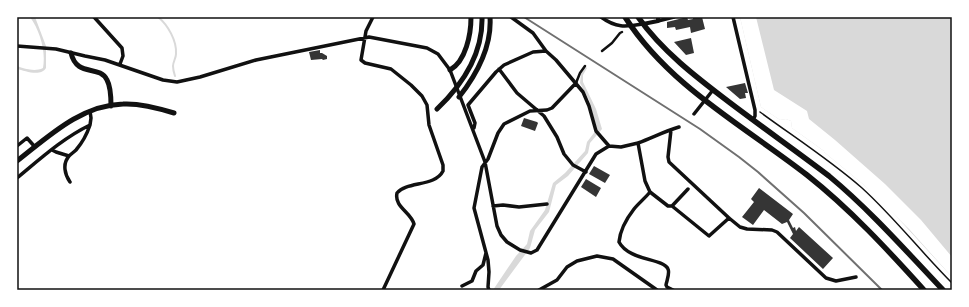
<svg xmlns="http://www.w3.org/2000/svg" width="969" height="307" viewBox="0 0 969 307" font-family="'Sofia Sans Condensed',sans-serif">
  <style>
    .water { fill: #d9d9d9 }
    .pier { fill: #fff }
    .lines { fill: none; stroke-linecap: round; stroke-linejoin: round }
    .stream { stroke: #d9d9d9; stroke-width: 2 }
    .building { fill: #353535 }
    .path { stroke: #111; stroke-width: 1.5 }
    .pedestrian { stroke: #111; stroke-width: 2.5 }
    .minor { stroke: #111; stroke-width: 3.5 }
    .tertiary { stroke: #111; stroke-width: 4 }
    .primary { stroke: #111; stroke-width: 5 }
    .trunk { stroke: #111; stroke-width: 5.5 }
    .rail { stroke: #707070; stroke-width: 2 }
    .neatline { fill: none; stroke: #111; stroke-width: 1.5 }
  </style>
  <rect width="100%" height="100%" fill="#fff"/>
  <path class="water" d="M30,17h5l11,29v22c-5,9 -21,3 -29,1v-3c8,3 18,6 26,2 3,-17 -3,-37 -13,-51z
    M740,17h212v260l-68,-74 -20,-18 -40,-33v-1l-32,-23 -1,-7 -5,-2 -6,1 -19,-13z
    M586,67l1,1 -4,7v7l13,27 6,20 -12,14 -2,10 -20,23 -12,9 -7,27 -14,18 -5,18 -31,42h-6l23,-34 11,-12 3,-13 15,-21 8,-27 12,-10 20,-22 2,-9 10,-13 -8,-29 -9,-17 1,-9z"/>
  <path class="pier" d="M740,17h16l18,73 33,21 2,8 26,21 50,44 36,36 31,37v20l-43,-48 -45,-44 -40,-33v-1l-32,-23 -1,-7 -5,-2 -6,1 -19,-13z"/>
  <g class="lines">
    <path class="stream" d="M158,17c10,8 19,24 18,37 0,4 -3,8 -3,12 0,3 1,7 2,10"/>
  </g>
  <path class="building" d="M687,17l1,3 5,-1v-2h9l3,12 -14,4 -1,-6 -14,3 -1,-3 -8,1v-6z
    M691,38l3,15 -8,2 -12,-13z
    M320,50v3h2l5,3v3l-4,1 -1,-1 -11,1 -2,-8z
    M745,83l3,10h-3l1,5 -6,1 -14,-12z
    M524,118l13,4 1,1 -3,8 -14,-5z
    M594,166l16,9 -5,8 -16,-9z
    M586,179l15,9 -5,9 -15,-10z
    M759,188l34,26 -4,6 4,8 2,-1 1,4 3,-4 34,31 -10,11 -33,-31 3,-4 -6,-12 -5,2 -18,-14 -11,15 -11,-8 12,-15 -3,-3z"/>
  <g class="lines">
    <path class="path" d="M760,112c34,25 70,48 102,76 32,29 59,64 90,95"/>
    <path class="pedestrian" d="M602,51l10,-8 8,-10 2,-1
      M576,83l4,-10 5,-7"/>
    <path class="minor" d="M94,17l28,31 1,8 -3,8
      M373,17l-7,14 -5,29 4,3 26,6 20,16 11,11 5,9 2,20 14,40v6c-8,16 -36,10 -46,22 -3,14 14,19 17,31l-31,66
      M511,17l22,16 13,18
      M601,17c15,11 24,10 42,7
      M733,17l22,93v6l-2,4
      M658,21l16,-4
      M17,46l39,3 29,7 20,4 58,20 14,2 23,-5 56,-17 113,-23 58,11 11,6 12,16 35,92 12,64 4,9 6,7 13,8 11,3 6,-3 59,-96 13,-8
      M499,69l18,24 27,23 13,21 7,17 9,11 13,7
      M694,114l19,-24
      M474,128l1,-5 -7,-18 28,-33 8,-7 29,-13 13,-1 10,9 27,32 6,14 7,25 13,15 12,1 17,-4
      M671,130l-3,27 1,5 60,56 11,9 7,2 25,1 5,2 49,46 10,3 20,-4
      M17,146l10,-8 8,9
      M52,150l4,2 13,4
      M17,178c23,-19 46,-40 73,-53l1,-7 -1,-7
      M70,182c-5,-7 -8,-18 -1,-26 2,-2 5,-4 7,-6 6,-7 11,-16 14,-25
      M650,192l18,14h4l37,30 20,-18
      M493,206l10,-1 16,2 28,-3
      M672,206l16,-17
      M462,286l10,-5 4,-10 7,-6 3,-12
      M489,290l-1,-3 1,-15 -1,-12 -14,-52 8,-41 6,-8 10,-26 6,-9 26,-13 17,-1 5,-2 24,-25
      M539,290l18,-10 10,-13 10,-6 20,-5 16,3 44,31
      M673,290l-6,-3 -1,-2c1,-5 4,-12 2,-16 -5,-11 -39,-8 -49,-27 1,-11 8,-24 15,-33 3,-4 12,-12 16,-17l-5,-11 -7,-38c14,-5 27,-12 41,-16"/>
    <path class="tertiary" d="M643,24l15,-3v-4"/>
    <path class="primary" d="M71,53c6,25 28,11 36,27 4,7 4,18 4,26
      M450,70c16,-9 21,-36 21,-53
      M459,97c18,-23 33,-50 31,-80
      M437,109c25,-24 46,-56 45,-92
      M17,161c31,-24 64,-56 106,-57 17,-1 35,4 51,9"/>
    <path class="trunk" d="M625,17c44,69 119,109 182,158 43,34 80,74 117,115
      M638,17c24,34 58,60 91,85 33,25 67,49 100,74 42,35 77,75 114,114"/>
    <path class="rail" d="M524,17l176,112 39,28 19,15 46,41 78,77"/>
  </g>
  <rect width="969" height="307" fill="none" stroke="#ffffff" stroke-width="36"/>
  <rect x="18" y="18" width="933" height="271" class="neatline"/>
</svg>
